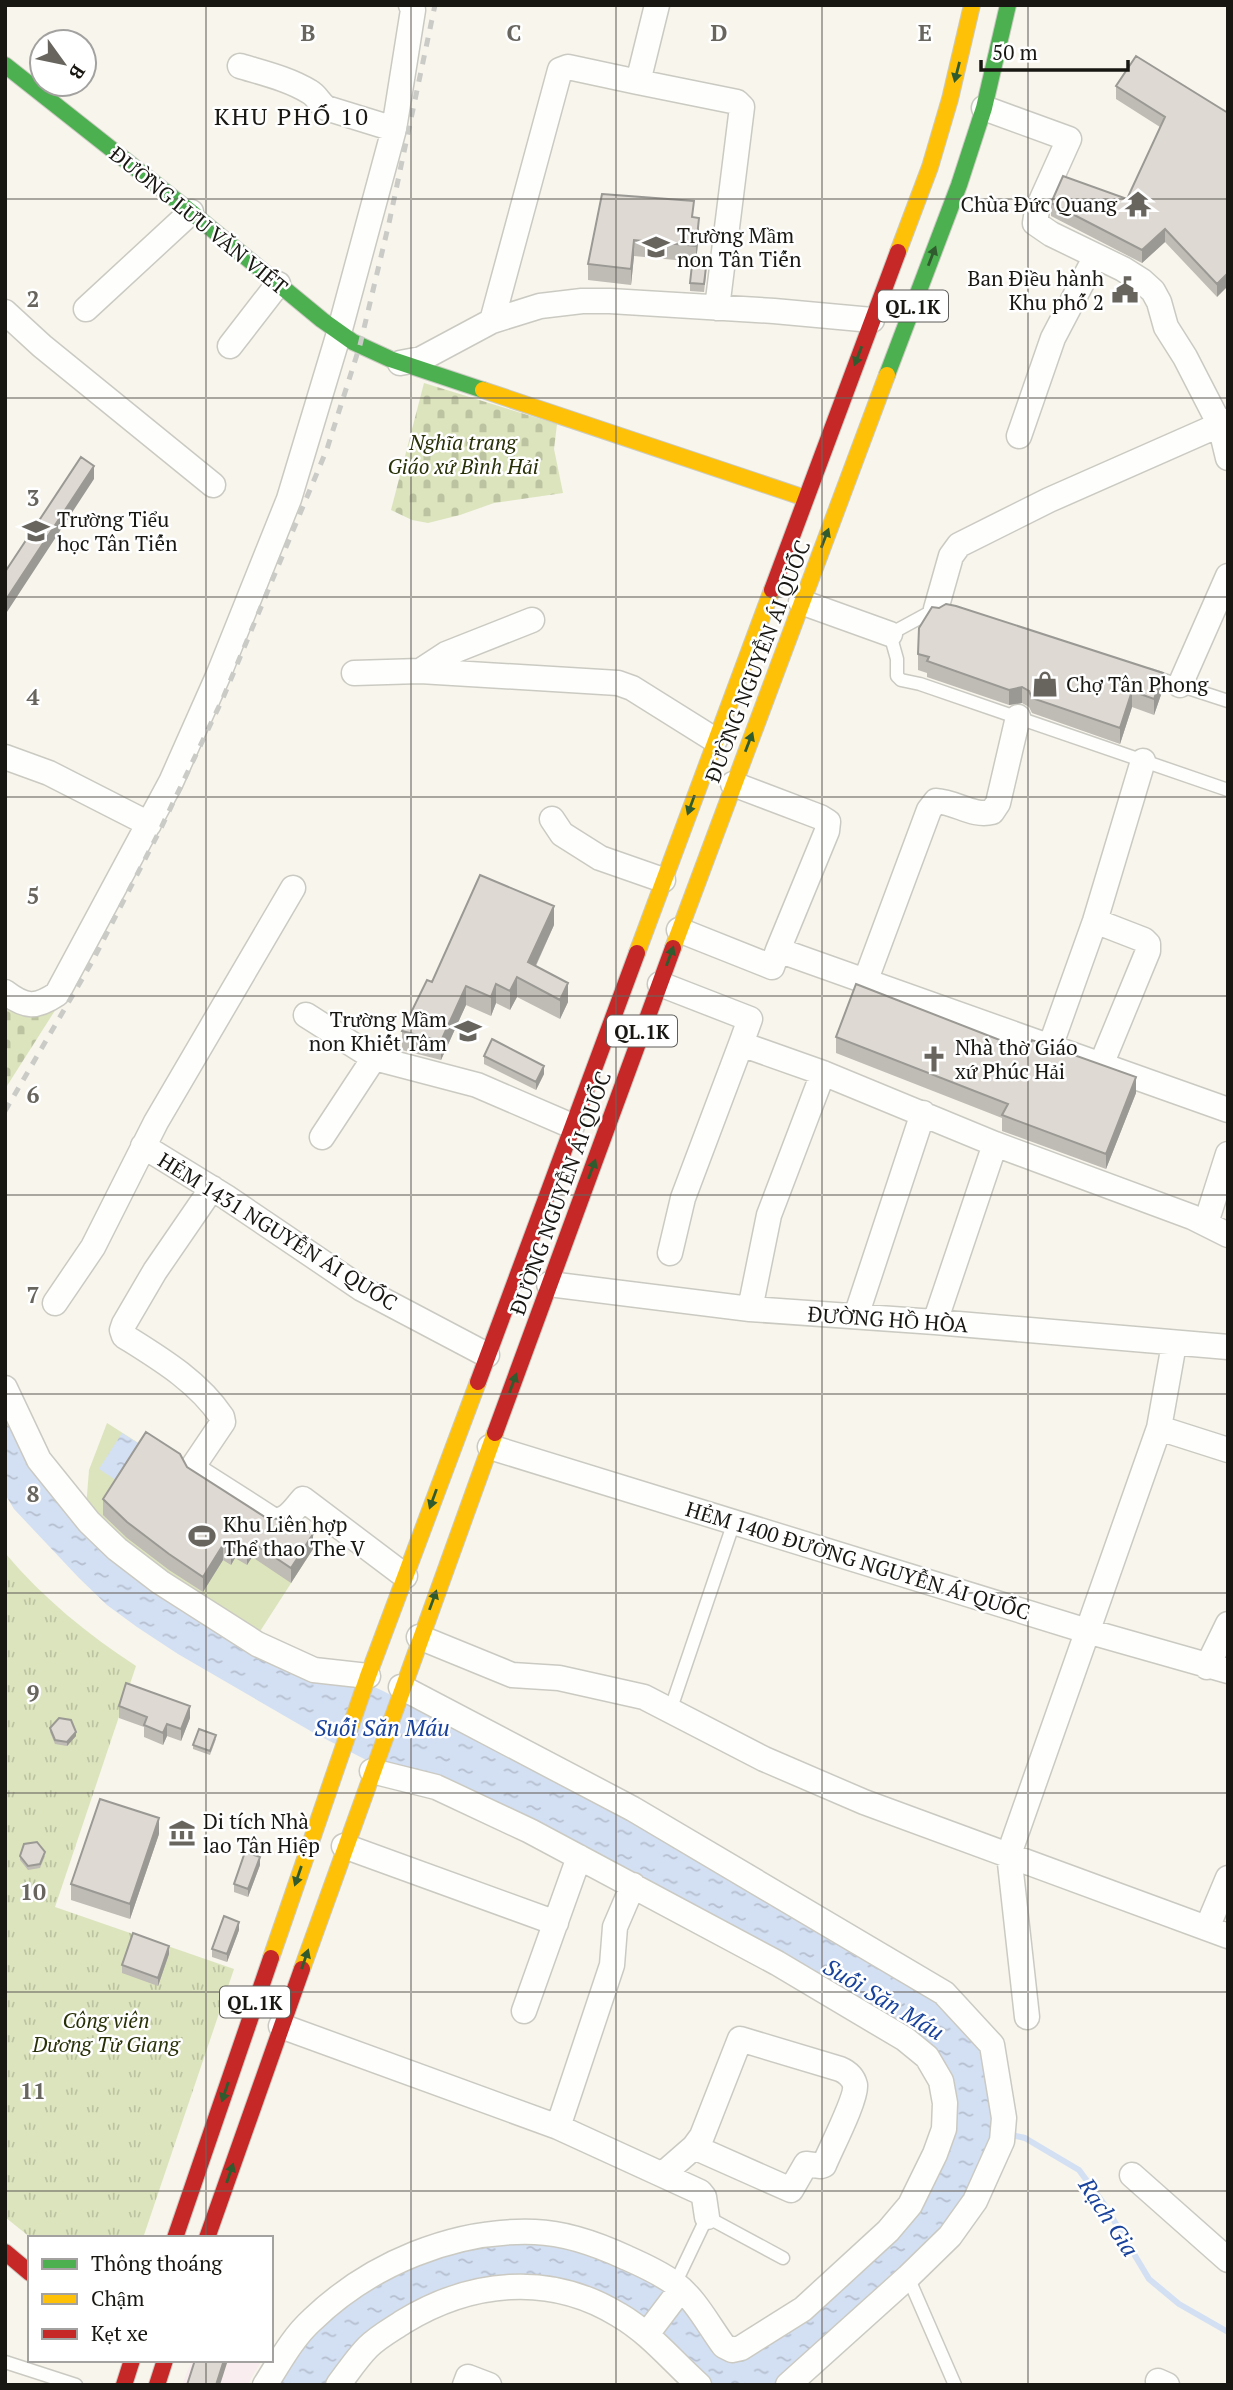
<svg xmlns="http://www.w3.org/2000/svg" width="1233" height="2390" viewBox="0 0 1233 2390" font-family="'PT Serif',serif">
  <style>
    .commercial { fill: #faedf0 }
    .cemetery { fill: url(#cemetery-stones) }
    .park { fill: url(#park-tufts) }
    .garden { fill: #dce4bd }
    .water { fill: url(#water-ripples) }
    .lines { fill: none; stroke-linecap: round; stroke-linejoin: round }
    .stream { stroke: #d3dff3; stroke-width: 6 }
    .lane-casing { stroke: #cbcac2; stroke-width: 15 }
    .street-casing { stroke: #cbcac2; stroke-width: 27 }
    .fast-casing { stroke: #cbcac2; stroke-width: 18 }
    .slow-casing { stroke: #cbcac2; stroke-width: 18 }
    .jam-casing { stroke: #cbcac2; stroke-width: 18 }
    .lane { stroke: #fefefc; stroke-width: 12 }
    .street { stroke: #fefefc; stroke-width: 24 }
    .fast { stroke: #4caf50; stroke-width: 16 }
    .slow { stroke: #ffc107; stroke-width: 16 }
    .jam { stroke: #c62828; stroke-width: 16 }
    .rail { stroke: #cacac7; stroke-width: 5; stroke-dasharray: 9 9; stroke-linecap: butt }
    .wall { fill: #bfbbb5 }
    .shaded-wall { fill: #9b9994 }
    .building { fill: #dedad3; stroke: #9b9994; stroke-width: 2 }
    .oneway { fill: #305b2e }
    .grid { fill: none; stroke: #67655e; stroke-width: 2; stroke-opacity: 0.55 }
    .labels { text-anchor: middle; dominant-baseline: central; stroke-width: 5; stroke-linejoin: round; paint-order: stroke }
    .shield { fill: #fff; stroke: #5e5d59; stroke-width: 2 }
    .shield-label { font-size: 19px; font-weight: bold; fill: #191712 }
    .poi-label { font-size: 21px; fill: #191712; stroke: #fff; text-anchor: start }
    .street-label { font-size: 21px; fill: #191712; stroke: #fff }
    .park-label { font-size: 21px; font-style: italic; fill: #283007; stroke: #fff }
    .water-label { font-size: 23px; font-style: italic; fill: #18429b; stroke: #fff }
    .quarter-label { font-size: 24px; letter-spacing: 2px; fill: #191712; stroke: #fff }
    .grid-label { font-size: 23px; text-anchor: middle; font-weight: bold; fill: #67655e; stroke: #fff; stroke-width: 5; stroke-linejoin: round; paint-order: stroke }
  </style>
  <defs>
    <pattern id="cemetery-stones" width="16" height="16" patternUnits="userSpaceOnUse" patternTransform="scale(1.75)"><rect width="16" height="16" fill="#dce4bd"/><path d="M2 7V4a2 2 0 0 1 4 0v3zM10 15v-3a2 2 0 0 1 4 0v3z" fill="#bcc3a1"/></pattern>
    <pattern id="park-tufts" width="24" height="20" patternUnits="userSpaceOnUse" patternTransform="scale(1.75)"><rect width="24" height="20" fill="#dce4bd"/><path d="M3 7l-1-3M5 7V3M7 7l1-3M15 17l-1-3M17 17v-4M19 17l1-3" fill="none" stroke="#bcc3a1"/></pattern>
    <pattern id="water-ripples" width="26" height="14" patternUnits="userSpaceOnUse" patternTransform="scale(1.75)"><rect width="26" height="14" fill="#d3dff3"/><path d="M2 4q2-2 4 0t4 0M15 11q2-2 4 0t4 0" fill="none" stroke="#b5bfcf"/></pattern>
  </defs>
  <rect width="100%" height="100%" fill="#f7f5ec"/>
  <path class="commercial" d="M192,2360h70l-15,25h-65z"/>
  <path class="cemetery" d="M424,383l133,41 -3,25 9,44 -69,10 -34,12 -32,8 -16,-3 -21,-10z
    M61,1001l-56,88v-84z"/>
  <path class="park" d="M5,1553c38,45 82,81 131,113l-81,241 179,62 -91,269h-112l-26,-21z"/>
  <path class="garden" d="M107,1423l163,104 10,1 33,21 -56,87 -63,-40 -108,-88 3,-38z"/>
  <path class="water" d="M5,1404l144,179 232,107 224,113 334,196 47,49 8,93 -48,89 -168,155h-68l-92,-79 -153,-20 -135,99h-56l40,-59 86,-60 109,-26 64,6 98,43 47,61 90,-36 132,-153 -9,-109 -617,-319 -136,-79 -41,-27 -30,-22 -28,-27 -65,-69 -9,-15z
    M122,1433l24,15 -24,36 -23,-15z"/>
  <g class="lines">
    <path class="stream" d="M1007,2134l18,4 54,32 25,34 45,75 30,25 49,28"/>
    <g class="lane-casing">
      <path id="lane" d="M941,610l-5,-1 -46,25 7,25v17l4,4 19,4 308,106
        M1148,675l80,26
        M670,1711l64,-189
        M908,2277l47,108
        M675,2284l32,-67 76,41
        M5,2362l71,23"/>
    </g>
    <g class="street-casing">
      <path id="street" d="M657,5l-19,77 99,20 5,5 -25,201
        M240,66c23,7 49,13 70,26 7,4 9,11 16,16l68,21
        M984,108l85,31 -32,71 -2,13 16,11 72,35 19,12 11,10 6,11 7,25 19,30 35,68 8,33
        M86,309l105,-97
        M5,312l37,34 171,139
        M492,321l68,-251 8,-3 70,15
        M230,346l48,-62
        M400,363l21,-4 71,-38 48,-15 42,-5h28l164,10 98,9
        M1019,436l34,-98 43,-82
        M801,602l89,32
        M936,609l15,-53 8,-11 90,-45 179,-79
        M420,671l26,-17 86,-34
        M354,673l66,-2 198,12 14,5 83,52
        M1180,685l48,-109
        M5,757l44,16 100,51
        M733,784l87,33 8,5 -1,9 -49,119 450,160
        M552,819l10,15 38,24 63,22
        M1095,921l49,19 4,4v7l-47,114
        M679,930l93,37 6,-17
        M865,982l64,-172 7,-9c20,1 37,16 56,11l6,-9 20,-86
        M660,984l90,35 -9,25
        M5,992c21,16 31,16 52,2l114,-212 47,-106 71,-177 50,-166 55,-204 19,-119 -2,-5
        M306,1015l68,43 103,27 95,41
        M1050,1047l45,-126 48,-160
        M322,1137l52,-79
        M143,1146l83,51 136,92 125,66
        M212,1188l-57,83 -31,53 -2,6 2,6c35,22 74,45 98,81l1,5 -29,43 1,5 78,50c14,2 21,-11 30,-21l102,77
        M1206,1223l22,-69
        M670,1253l13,-55 58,-154 82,29 172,71 197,73 36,18
        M549,1284l201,25 185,13 293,25
        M55,1303l38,-56 63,-125 137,-234
        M750,1309l19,-94 54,-142
        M856,1316l67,-203
        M935,1322l60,-178
        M5,1388l34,72 50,62 28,27 43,33 97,62 57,26 54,6
        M1159,1428l69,22
        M490,1447l597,184 141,40
        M419,1637l93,38 47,3 85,19 120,62 100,43 364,134
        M1207,1667l21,-43
        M401,1687l232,122 311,184 48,52 12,73 -2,23 -27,60 -25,35 -42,41 -120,108
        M344,1846l212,77
        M1207,1928l21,-50
        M524,2011l55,-154
        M1027,2017l-18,-163 150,-426 15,-84
        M281,2026l277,101 142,65 4,5 3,20
        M558,2127l54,-162 3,-38 18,-42
        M663,2174l31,-27 8,-11 38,-97 100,30c7,3 13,8 15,16 2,13 -25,65 -31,80l-3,1 -15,-2 -15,26 -97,-43
        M1132,2175l96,85
        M647,2334l34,-45
        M1158,2381l9,4
        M265,2385c14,-22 28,-48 47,-65 58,-56 142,-91 223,-88 32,1 64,13 92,26 16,7 33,15 47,25 21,15 35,43 50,63l8,4 9,-2 62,-39 85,-78 22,-26 25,-51 9,-25 1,-26 -4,-22 -14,-24 -22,-18 -128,-76 -247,-132 -94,-44 -64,-16
        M338,2385c10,-13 19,-27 30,-38 10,-10 23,-17 35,-25 67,-41 146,-50 216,-7 31,18 53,46 80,70
        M465,2385l3,-8 21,8"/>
    </g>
    <g class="fast-casing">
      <path id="fast" d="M5,65l186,147 131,108 31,22 37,17 93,31
        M887,375l72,-190 25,-77 24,-103"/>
    </g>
    <g class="slow-casing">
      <path id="slow" d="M898,252l32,-85 20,-68 22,-94
        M483,390l322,108
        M673,948l214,-573
        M637,953l135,-363
        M271,1958l97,-282 110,-294
        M302,1969l193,-536"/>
    </g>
    <g class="jam-casing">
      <path id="jam" d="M772,590l126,-338
        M478,1382l159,-429
        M495,1433l178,-485
        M175,2238l96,-280
        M207,2238l95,-269
        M5,2252l25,21
        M124,2385l8,-25
        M157,2385l8,-25"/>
    </g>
    <use href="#lane" class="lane"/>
    <use href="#street" class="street"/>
    <use href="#fast" class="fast"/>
    <use href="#slow" class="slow"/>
    <use href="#jam" class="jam"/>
    <path class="rail" d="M5,1111l87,-149 68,-132 63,-132 104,-249 33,-104 29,-122 46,-218"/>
  </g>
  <path class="wall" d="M1116,86l112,27 -11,184 -52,-55 -23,21 -91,-47v-13l76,-4 33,-72 -44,-28z
    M602,194l92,23 5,17 -3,28 -62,-6 -3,29 -43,-5v-16z
    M706,275l-2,17 -14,-1v-8z
    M918,654l245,35 -9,26 -22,-8 -12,37 -88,-31 -3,-6 -7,-4 -13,2 -82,-28v-4l-9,-3z
    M554,925l-18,41 32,36 -8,17 -43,-22 -7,13 -14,-7 -5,13 -25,-11 -25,55 -39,-10v-19z
    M836,1037l192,14 108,42 -30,76 -104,-38v-13l-166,-65z
    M484,1056l60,18 -8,16 -52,-26z
    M187,1467l126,82 -22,34 -39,-26 -5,8 -12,-7 -4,7 -8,-5 -20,32 -34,-22 -42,-32 -24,-23v-16z
    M119,1706l71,12 -9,23 -14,-5 -4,9 -19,-8v-10l-25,-9z
    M50,1728l26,8 -9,10 -12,-2 -5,-12z
    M216,1739l-6,16 -17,-6v-4z
    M159,1834l-29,85 -59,-19v-16z
    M20,1856h25l-5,12 -12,2 -8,-10z
    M260,1865l-12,32 -14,-5v-8z
    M239,1930l-12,32 -15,-5v-8z
    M169,1954l-11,32 -36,-13v-8z"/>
  <path class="shaded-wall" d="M699,218v16l-3,28v-16z
    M1165,229v13l-23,21v-13z
    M634,240v16l-3,29v-16z
    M1228,273v13l-11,11v-13z
    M94,466v13l-89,136v-14z
    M1163,673v16l-9,26v-16z
    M1022,687v16l-13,2v-15z
    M1132,691v16l-12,37v-16z
    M554,906v19l-26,57v-20z
    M517,977v20l-7,13v-19z
    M568,983v19l-8,17v-19z
    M496,984v19l-5,13v-19z
    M466,986v19l-25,55v-19z
    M544,1066v8l-8,16v-8z
    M1136,1077v16l-30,76v-15z
    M313,1534v15l-22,34v-15z
    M252,1542v15l-5,8v-16z
    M235,1543v15l-4,7v-15z
    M223,1545v15l-20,32v-15z
    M190,1706v12l-9,23v-12z
    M167,1724v12l-4,9v-12z
    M76,1732v4l-9,10v-4z
    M159,1818v16l-29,85v-15z
    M260,1857v8l-12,32v-8z
    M239,1922v8l-12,32v-8z
    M169,1946v8l-11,32v-8z
    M224,2360h4l-8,25h-4z"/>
  <path class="building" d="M1136,56l92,57v160l-11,11 -52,-55 -23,21 -91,-47 12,-27 64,23 38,-82 -49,-31z
    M602,194l92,7 -2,16 7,1 -3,28 -62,-6 -3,29 -43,-5z
    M692,265l14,2 -2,17 -14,-1z
    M81,457l13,9 -89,135v-29z
    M946,604l10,2 207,67 -9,26 -22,-8 -12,37 -88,-30 -3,-7 -7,-4 -13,3 -82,-29 2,-4 -11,-3 1,-26 13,-21 7,1z
    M480,875l74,31 -26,56 40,21 -8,17 -43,-23 -7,14 -14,-7 -5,13 -25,-11 -25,55 -39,-10 25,-51 5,2z
    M856,984l172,67 4,-11 104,37 -30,77 -104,-39 6,-11 -172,-67z
    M492,1039l52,27 -8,16 -52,-26z
    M146,1432l34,22 7,13 78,50 8,2 14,-1 26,16 -22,34 -39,-26 -5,7 -12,-6 -4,7 -8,-5 -20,32 -34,-23 -42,-32 -24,-23z
    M126,1683l64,23 -9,23 -14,-5 -4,9 -19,-8 3,-8 -28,-11z
    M59,1718l12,2 5,12 -9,10 -12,-2 -5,-12z
    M199,1729l17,6 -6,16 -17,-6z
    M100,1799l59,19 -29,86 -59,-20z
    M37,1842l8,10 -5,12 -12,2 -8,-10 4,-12z
    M245,1852l15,5 -12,32 -14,-5z
    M224,1916l15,6 -12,32 -15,-5z
    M133,1933l36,13 -11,32 -36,-13z
    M195,2360h29l-8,25h-29z"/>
  <defs><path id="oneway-solid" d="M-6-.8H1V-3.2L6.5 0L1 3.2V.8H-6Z" transform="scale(1.75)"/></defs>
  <g class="oneway">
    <use href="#oneway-solid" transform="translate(957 72) rotate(104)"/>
    <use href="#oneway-solid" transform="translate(932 256) rotate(-69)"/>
    <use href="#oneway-solid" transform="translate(858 356) rotate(111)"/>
    <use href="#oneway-solid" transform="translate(825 538) rotate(-69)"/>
    <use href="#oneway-solid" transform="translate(749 742) rotate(-69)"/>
    <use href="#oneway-solid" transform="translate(691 805) rotate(110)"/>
    <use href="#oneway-solid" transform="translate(670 956) rotate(-70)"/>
    <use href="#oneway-solid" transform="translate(592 1169) rotate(-70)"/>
    <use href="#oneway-solid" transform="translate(513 1383) rotate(-70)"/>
    <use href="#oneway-solid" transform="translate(433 1499) rotate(110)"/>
    <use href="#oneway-solid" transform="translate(433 1600) rotate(-70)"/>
    <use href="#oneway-solid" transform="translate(298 1876) rotate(109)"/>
    <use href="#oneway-solid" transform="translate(305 1959) rotate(-71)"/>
    <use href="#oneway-solid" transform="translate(225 2092) rotate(109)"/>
    <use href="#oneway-solid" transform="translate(230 2173) rotate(-71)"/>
  </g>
  <path class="grid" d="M206,5v2233M411,5v2380M616,5v2380M822,5v2380M1028,5v2380M5,199h1223M5,398h1223M5,597h1223M5,797h1223M5,996h1223M5,1195h1223M5,1394h1223M5,1593h1223M5,1793h1223M5,1992h1223M5,2191h1223M206,2360v25"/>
  <defs>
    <g id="temple-bare" transform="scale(2.1)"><path d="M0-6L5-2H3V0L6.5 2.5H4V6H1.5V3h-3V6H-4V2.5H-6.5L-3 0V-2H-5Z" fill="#67655e" stroke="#fff" stroke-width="2.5" paint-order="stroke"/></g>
    <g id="school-bare" transform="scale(2.1)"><path d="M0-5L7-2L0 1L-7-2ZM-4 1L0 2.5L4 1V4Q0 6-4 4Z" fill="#67655e" stroke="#fff" stroke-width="2.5" paint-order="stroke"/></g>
    <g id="civic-bare" transform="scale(2.1)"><path d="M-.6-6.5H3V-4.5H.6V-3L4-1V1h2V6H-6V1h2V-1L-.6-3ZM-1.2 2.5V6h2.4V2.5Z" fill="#67655e" stroke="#fff" stroke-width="2.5" paint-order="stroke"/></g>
    <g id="shop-bare" transform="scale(2.1)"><path d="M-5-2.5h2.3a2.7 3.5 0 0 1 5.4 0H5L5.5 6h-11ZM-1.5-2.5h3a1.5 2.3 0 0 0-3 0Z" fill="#67655e" stroke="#fff" stroke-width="2.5" paint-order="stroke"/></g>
    <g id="church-bare" transform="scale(2.1)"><path d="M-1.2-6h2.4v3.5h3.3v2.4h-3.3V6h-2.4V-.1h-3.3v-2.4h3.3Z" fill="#67655e" stroke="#fff" stroke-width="2.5" paint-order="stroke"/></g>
    <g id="stadium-bare" transform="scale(2.1)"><path d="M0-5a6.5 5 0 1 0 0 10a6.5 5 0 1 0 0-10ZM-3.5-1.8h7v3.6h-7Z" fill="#67655e" stroke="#fff" stroke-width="2.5" paint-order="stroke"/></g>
    <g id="museum-bare" transform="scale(2.1)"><path d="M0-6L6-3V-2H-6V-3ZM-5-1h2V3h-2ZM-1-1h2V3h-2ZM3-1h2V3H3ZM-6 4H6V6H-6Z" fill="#67655e" stroke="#fff" stroke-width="2.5" paint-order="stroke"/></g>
  </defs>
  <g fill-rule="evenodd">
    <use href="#temple-bare" x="1138" y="204"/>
    <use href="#school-bare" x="656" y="247"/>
    <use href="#civic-bare" x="1125" y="290"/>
    <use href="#school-bare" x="36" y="531"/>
    <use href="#shop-bare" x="1045" y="684"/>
    <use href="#school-bare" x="468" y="1031"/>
    <use href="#church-bare" x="934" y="1059"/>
    <use href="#stadium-bare" x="202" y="1536"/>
    <use href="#museum-bare" x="182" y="1833"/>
  </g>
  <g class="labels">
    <g class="shield">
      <rect x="878" y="290.5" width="70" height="31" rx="5"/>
      <rect x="607" y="1015.5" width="70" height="31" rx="5"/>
      <rect x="220" y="1986.5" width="70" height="31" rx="5"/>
    </g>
    <g class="shield-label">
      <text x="913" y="306">QL.1K</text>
      <text x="642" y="1031">QL.1K</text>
      <text x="255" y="2002">QL.1K</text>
    </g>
    <g class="poi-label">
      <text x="1117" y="204" text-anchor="end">Chùa Đức Quang</text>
      <text x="677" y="235">Trường Mầm<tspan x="677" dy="24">non Tân Tiến</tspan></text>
      <text x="1104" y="278" text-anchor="end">Ban Điều hành<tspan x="1104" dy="24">Khu phố 2</tspan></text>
      <text x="57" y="519">Trường Tiểu<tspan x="57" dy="24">học Tân Tiến</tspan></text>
      <text x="1066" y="684">Chợ Tân Phong</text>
      <text x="447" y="1019" text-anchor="end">Trường Mầm<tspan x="447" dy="24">non Khiết Tâm</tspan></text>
      <text x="955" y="1047">Nhà thờ Giáo<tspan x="955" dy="24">xứ Phúc Hải</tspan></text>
      <text x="223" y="1524">Khu Liên hợp<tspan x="223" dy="24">Thể thao The V</tspan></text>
      <text x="203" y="1821">Di tích Nhà<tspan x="203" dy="24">lao Tân Hiệp</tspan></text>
    </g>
    <g class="street-label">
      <text transform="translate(199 220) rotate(39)">ĐƯỜNG LƯU VĂN VIẾT</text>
      <text transform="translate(757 661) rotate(-69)">ĐƯỜNG NGUYỄN ÁI QUỐC</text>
      <text transform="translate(560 1193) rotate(-70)">ĐƯỜNG NGUYỄN ÁI QUỐC</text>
      <text transform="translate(278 1231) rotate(32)">HẺM 1431 NGUYỄN ÁI QUỐC</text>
      <text transform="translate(888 1319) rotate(4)">ĐƯỜNG HỒ HÒA</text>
      <text transform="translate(858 1560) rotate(17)">HẺM 1400 ĐƯỜNG NGUYỄN ÁI QUỐC</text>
    </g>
    <g class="park-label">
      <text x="463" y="442">Nghĩa trang<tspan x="463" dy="24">Giáo xứ Bình Hải</tspan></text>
      <text x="106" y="2020">Công viên<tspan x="106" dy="24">Dương Tử Giang</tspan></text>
    </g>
    <g class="water-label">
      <text x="382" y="1727">Suối Săn Máu</text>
      <text transform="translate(884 1999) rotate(31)">Suối Săn Máu</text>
      <text transform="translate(1109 2217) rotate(57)">Rạch Gia</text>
    </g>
    <g class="quarter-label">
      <text x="292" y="116">KHU PHỐ 10</text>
    </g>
  </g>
  <g class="grid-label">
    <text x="308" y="41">B</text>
    <text x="514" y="41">C</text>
    <text x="719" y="41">D</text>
    <text x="925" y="41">E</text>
    <text x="33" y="307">2</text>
    <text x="33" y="506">3</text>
    <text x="33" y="705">4</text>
    <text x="33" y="904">5</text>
    <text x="33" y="1103">6</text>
    <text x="33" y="1303">7</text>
    <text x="33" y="1502">8</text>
    <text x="33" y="1701">9</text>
    <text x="33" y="1900">10</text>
    <text x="33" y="2099">11</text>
  </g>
  <rect width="1233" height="2390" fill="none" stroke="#191712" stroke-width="14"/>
  <rect x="28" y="2236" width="245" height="126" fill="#ffffff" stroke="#a3a2a0" stroke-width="2"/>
  <rect x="42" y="2259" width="35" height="10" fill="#4caf50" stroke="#a3a2a0" stroke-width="2"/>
  <text x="91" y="2271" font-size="21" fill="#191712">Thông thoáng</text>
  <rect x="42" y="2294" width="35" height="10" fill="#ffc107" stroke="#a3a2a0" stroke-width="2"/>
  <text x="91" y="2306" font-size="21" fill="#191712">Chậm</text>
  <rect x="42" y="2329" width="35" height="10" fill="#c62828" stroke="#a3a2a0" stroke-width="2"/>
  <text x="91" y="2341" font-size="21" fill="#191712">Kẹt xe</text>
  <g transform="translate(63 63) rotate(123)"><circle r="33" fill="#ffffff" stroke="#a3a2a0" stroke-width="2"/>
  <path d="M0-5L12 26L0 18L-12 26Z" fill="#67655e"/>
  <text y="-10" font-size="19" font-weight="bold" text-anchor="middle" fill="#191712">B</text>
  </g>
  <path d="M981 60v10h147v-10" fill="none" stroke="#191712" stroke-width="3.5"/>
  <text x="992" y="60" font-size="21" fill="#191712" stroke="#ffffff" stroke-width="5" paint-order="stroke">50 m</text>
</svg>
